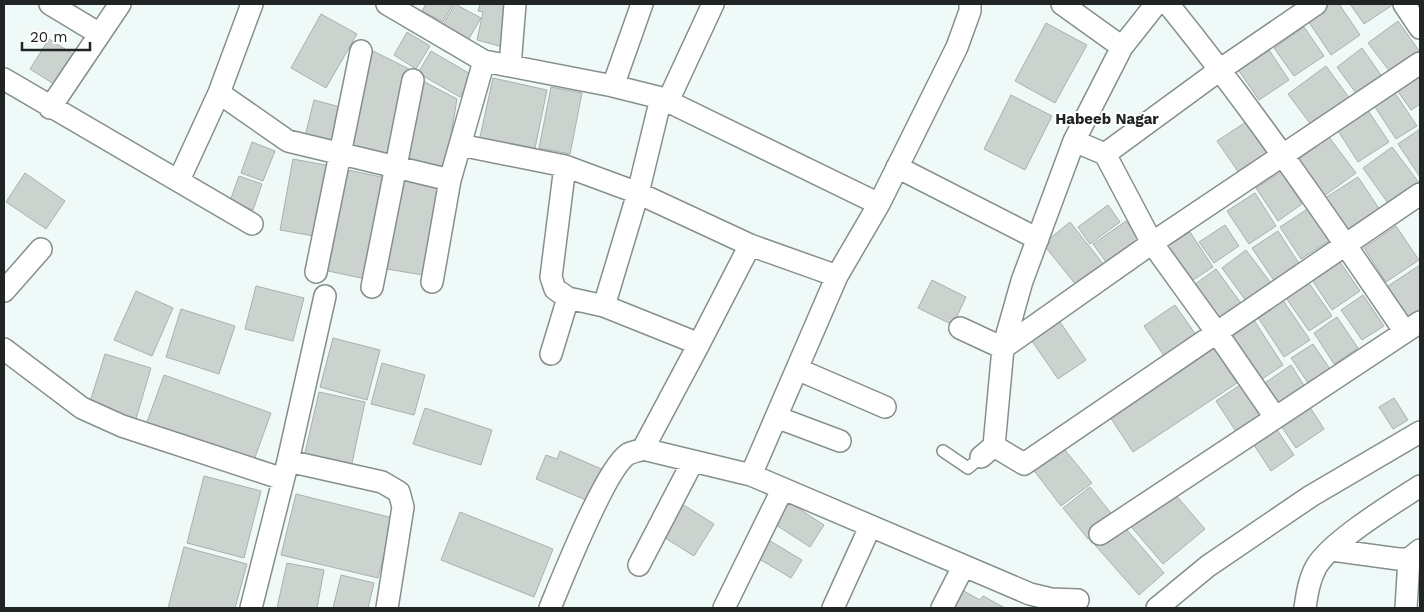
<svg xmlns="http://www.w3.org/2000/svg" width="1424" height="612" viewBox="0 0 1424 612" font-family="'Work Sans',sans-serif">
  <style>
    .building { fill: #ccd3cf; stroke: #aab1ac }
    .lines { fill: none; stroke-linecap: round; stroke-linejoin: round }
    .lane-casing { stroke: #868f8e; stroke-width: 14 }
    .street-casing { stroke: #868f8e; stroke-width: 24 }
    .lane { stroke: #fff; stroke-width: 11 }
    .street { stroke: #fff; stroke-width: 21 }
    .labels { text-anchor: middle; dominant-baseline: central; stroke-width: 4; stroke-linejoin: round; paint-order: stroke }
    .neighbourhood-label { font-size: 15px; font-weight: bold; fill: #212424; stroke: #fff }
  </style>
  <rect width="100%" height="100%" fill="#eff9f8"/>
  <path class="building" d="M426,4h27l-10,18 -21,-11z
    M455,4l26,14 -14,24 -25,-15z
    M480,4h30l-7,43 -26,-7 6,-28 -5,-1z
    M1328,4h11l21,31 -29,20 -25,-37z
    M1350,4h44l-30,20z
    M321,14l36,20 -31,54 -35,-20z
    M1398,21l22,31v6l-26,19 -26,-34z
    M1046,23l41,22 -32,58 -40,-22z
    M1304,27l20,29 -30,20 -20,-28z
    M407,32l23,14 -14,23 -22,-14z
    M49,39l27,17 -19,30 -27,-17z
    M1265,44l24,36 -30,20 -24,-35z
    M1362,48l21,30 -25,18 -21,-29z
    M371,50l38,19 -17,90 -42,-9z
    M431,51l41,24 -12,22 -42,-24z
    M1326,66l27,37 -38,27 -27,-36z
    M1420,75v29l-9,6 -14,-20z
    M493,78l54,12 -14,68 -55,-12z
    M421,80l36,19 -12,73 -40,-9z
    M551,87l31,6 -12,61 -31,-6z
    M1393,90l24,36 -21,13 -23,-35z
    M1011,95l41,21 -27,54 -41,-21z
    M314,100l30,8 -10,36 -29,-8z
    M1365,106l24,36 -31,20 -23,-36z
    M1246,122l22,33 -29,18 -22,-32z
    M1420,129v48l-22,-33z
    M1329,137l27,36 -32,23 -26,-36z
    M252,142l23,9 -12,30 -22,-8z
    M1392,147l28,37 -30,22 -27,-38z
    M293,159l38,7 -12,71 -39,-7z
    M348,170l38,8 -20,101 -38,-8z
    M1281,172l21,32 -24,17 -22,-33z
    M25,173l40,28 -19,28 -40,-27z
    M239,176l23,8 -9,26 -23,-9z
    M1358,177l26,39 -33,22 -26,-40z
    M401,180l37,6 -15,89 -36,-6z
    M1255,193l21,33 -27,18 -22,-33z
    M1108,205l12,17 -30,22 -12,-17z
    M1309,208l21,32 -29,19 -21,-32z
    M1126,221l15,20 -33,24 -15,-21z
    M1070,222l38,48 -27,21 -38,-47z
    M1225,225l14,21 -25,17 -15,-21z
    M1396,226l23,34 -33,22 -22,-34z
    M1278,231l22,34 -25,17 -23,-34z
    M1190,232l23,35 -29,19 -24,-35z
    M1246,250l28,37 -25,18 -27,-37z
    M1340,262l20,29 -28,19 -20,-30z
    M1420,265v50l-11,8 -24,-35z
    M1216,269l27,37 -25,18 -27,-37z
    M932,280l34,17 -13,28 -35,-17z
    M1309,283l23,33 -23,15 -23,-33z
    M256,286l48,12 -11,43 -48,-12z
    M136,291l37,17 -21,48 -38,-16z
    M1363,295l21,31 -22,14 -21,-30z
    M1280,296l30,44 -26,17 -29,-44z
    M1175,305l26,37 -32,21 -25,-37z
    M181,309l54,17 -16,48 -53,-17z
    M1252,317l31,48 -27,18 -32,-47z
    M1337,317l21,31 -24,16 -20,-31z
    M1060,322l26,38 -28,19 -26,-38z
    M333,338l47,12 -13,50 -47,-13z
    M1313,344l17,25 -22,14 -17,-25z
    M1212,346l25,37 -104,69 -25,-38z
    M105,354l46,14 -15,51 -47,-14z
    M382,363l43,12 -11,40 -43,-11z
    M1291,365l14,22 -31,21 -15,-21z
    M164,375l107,38 -18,50 -107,-38z
    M1243,383l23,35 -27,18 -23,-35z
    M319,392l46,10 -14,66 -47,-11z
    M1394,398l14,22 -15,9 -14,-22z
    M1306,401l18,28 -28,19 -19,-28z
    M425,408l67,22 -11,35 -68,-21z
    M1271,421l23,34 -23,16 -23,-35z
    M1060,444l32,39 -31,23 -29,-38z
    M560,451l46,20 -13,32 -57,-24 10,-24 11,4z
    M204,476l57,15 -17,67 -57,-15z
    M1090,487l24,30 -26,22 -25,-31z
    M1174,493l31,36 -42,35 -35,-41z
    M296,494l97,24 -15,60 -97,-23z
    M784,499l40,26 -14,22 -40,-26z
    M682,504l32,20 -20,32 -32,-20z
    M460,512l93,37 -19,48 -93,-37z
    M1121,523l43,50 -25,22 -44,-50z
    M767,539l35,21 -11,18 -35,-21z
    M184,547l63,17 -12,44h-67z
    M287,563l37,7 -7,38h-40z
    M341,575l33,8 -6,25h-35z
    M962,590l18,10 3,-4 22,12h-53z"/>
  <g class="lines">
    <g class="lane-casing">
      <path id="lane" d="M943,451l25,17 13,-11"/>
    </g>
    <g class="street-casing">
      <path id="street" d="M50,4l48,29
        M387,4l97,57 129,25 48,12 218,106
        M1062,4l60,43
        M1404,4l16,24
        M510,66l5,-62
        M4,79l248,145
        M613,86l29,-82
        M219,93l69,48 162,39
        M668,101l45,-97
        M50,108l70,-104
        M1074,141l31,13 47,89 65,90 58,84
        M460,145l105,21 73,27 112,52 87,31
        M1105,154l116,-85 95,-65
        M897,167l141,72
        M179,180l40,-87 33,-89
        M316,272l45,-221
        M432,282l18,-102 34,-119
        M372,287l41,-207
        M4,291l37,-42
        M604,306l34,-113 23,-95
        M960,328l43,20 149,-105 268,-180
        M1405,332l15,-10
        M699,344l51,-99
        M4,349l78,59 40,18 161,53
        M551,354l17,-56
        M797,369l88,38
        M776,417l64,24
        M994,446l30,18 396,-270
        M643,449l108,26 279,119 21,5 27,1
        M981,457l13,-11 9,-98 19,-67 52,-140 48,-94 34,-43
        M288,461l94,21 17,10 4,15 -16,101
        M751,475l86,-199 42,-72 78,-157 13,-36v-7
        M1100,534l305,-202c-76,-112 -152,-223 -237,-328
        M1332,550l66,9h11l11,-9
        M639,565l54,-104
        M251,608l37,-147 37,-165
        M550,608c12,-29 56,-140 78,-154 4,-2 10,-3 15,-5l56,-105 -95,-38 -36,-8 -13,-9 -4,-12 14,-111
        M724,608l58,-118
        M833,608l37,-81
        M942,608l21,-41
        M1157,608l51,-42 103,-70 109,-64
        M1305,608c2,-14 4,-28 11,-41 15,-26 78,-64 104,-81
        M1406,608l3,-49"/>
    </g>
    <use href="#lane" class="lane"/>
    <use href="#street" class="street"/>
  </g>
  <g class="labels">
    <g class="neighbourhood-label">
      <text x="1107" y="119">Habeeb Nagar</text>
    </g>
  </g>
  <rect width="1424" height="612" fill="none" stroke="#212424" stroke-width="10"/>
  <path d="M22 42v8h68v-8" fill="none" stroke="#212424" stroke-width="2.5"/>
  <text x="30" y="42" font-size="15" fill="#212424" stroke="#ffffff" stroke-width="4" paint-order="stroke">20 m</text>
</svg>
